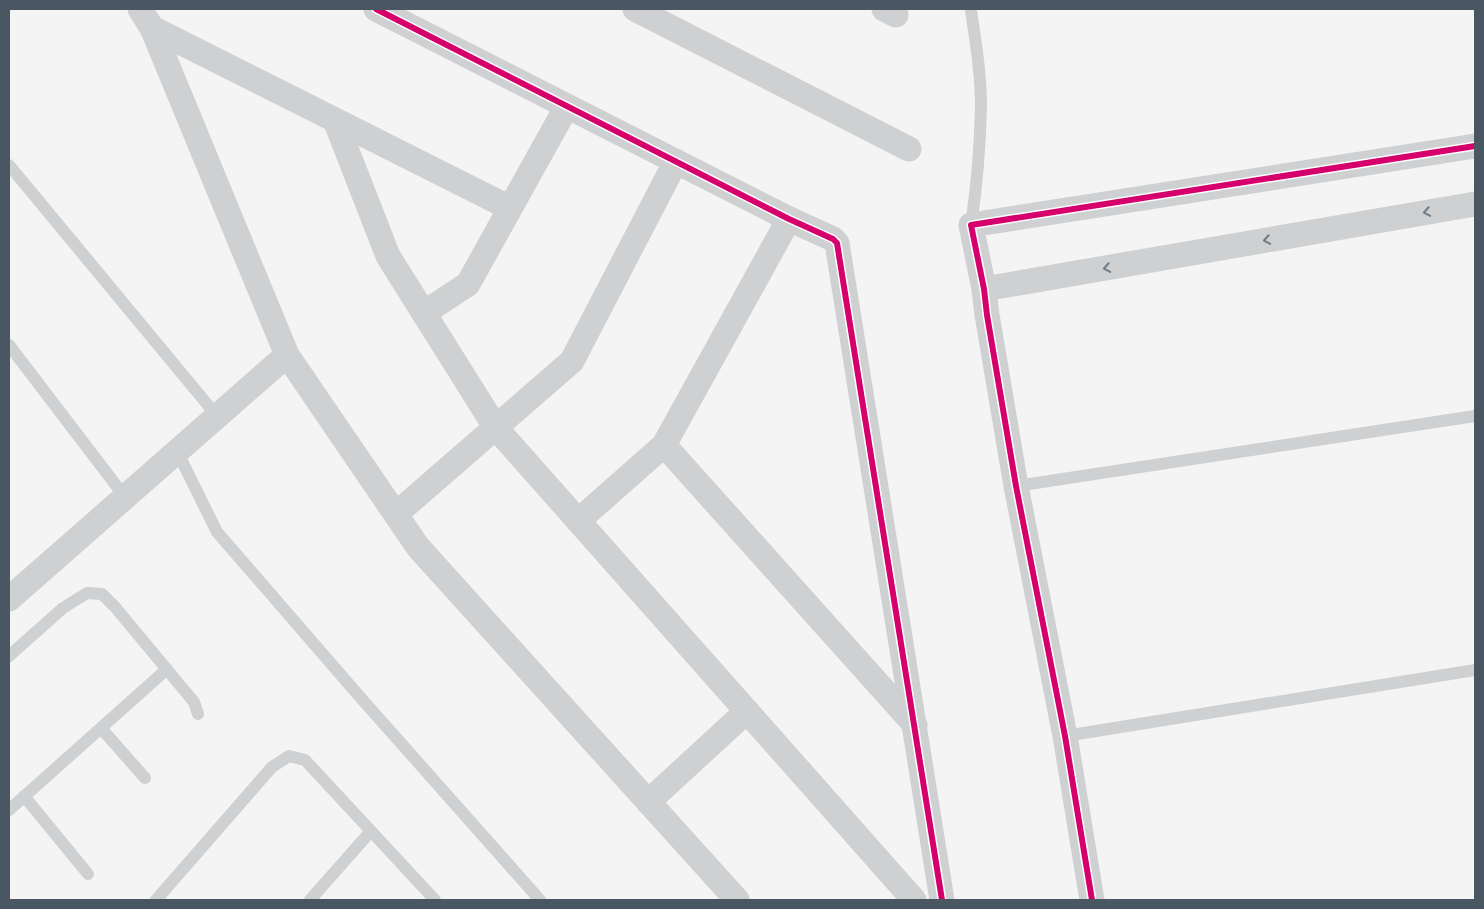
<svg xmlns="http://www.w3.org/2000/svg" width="1484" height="909" viewBox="0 0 1484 909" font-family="Signika,sans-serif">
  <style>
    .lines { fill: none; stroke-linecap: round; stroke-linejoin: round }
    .lane { stroke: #ced0d2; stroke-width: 12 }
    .street { stroke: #ced0d2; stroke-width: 25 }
    .cycleway-casing { stroke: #fff; stroke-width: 9 }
    .cycleway { stroke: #d6006c; stroke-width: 6 }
    .oneway { stroke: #727b83 }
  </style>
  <rect width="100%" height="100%" fill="#f4f4f4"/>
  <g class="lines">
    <path class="lane" d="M971,11c5,32 10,64 10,96 -1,39 -4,79 -10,118
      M9,165l208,251
      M9,345l116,152
      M177,451l40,81 143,165 180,203
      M1016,486l459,-70
      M9,656l54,-48 24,-15 15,1 13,13 79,95 4,12
      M101,728l44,50
      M1065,736l410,-66
      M24,796l64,78
      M9,810l158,-141
      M156,900l116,-133 17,-11 16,4 130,140
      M310,900l61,-69"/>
    <path class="street" d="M140,9l12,19 135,327 131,192 319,353
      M376,9l413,210 44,20 4,4 105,657
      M635,9l274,140
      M884,9l12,6
      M152,28l358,180
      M335,120l53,136 108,172 418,472
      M984,289l491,-85
      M424,313l44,-29 99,-178
      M664,445l251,280
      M396,514l176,-153 104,-200
      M578,521l86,-76 125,-226
      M9,599l278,-244
      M648,802l99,-91
      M1092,900l-27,-164 -49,-250 -29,-171 -3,-26 -13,-64 504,-79"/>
    <g class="cycleway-casing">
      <path id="cycleway" d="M376,9l413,210 44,20 4,4 105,657
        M1092,900l-27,-164 -49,-250 -29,-171 -3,-26 -13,-64 504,-79"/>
    </g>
    <use href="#cycleway" class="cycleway"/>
  </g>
  <defs><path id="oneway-chevron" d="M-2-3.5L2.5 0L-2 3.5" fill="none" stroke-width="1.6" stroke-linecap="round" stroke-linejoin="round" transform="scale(1.25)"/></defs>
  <g class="oneway">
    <use href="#oneway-chevron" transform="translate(1427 212) rotate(170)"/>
    <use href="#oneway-chevron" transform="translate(1267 240) rotate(170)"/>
    <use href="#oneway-chevron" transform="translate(1107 268) rotate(170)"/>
  </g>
  <rect width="1484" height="909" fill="none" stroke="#4a5661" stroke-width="20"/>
</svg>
